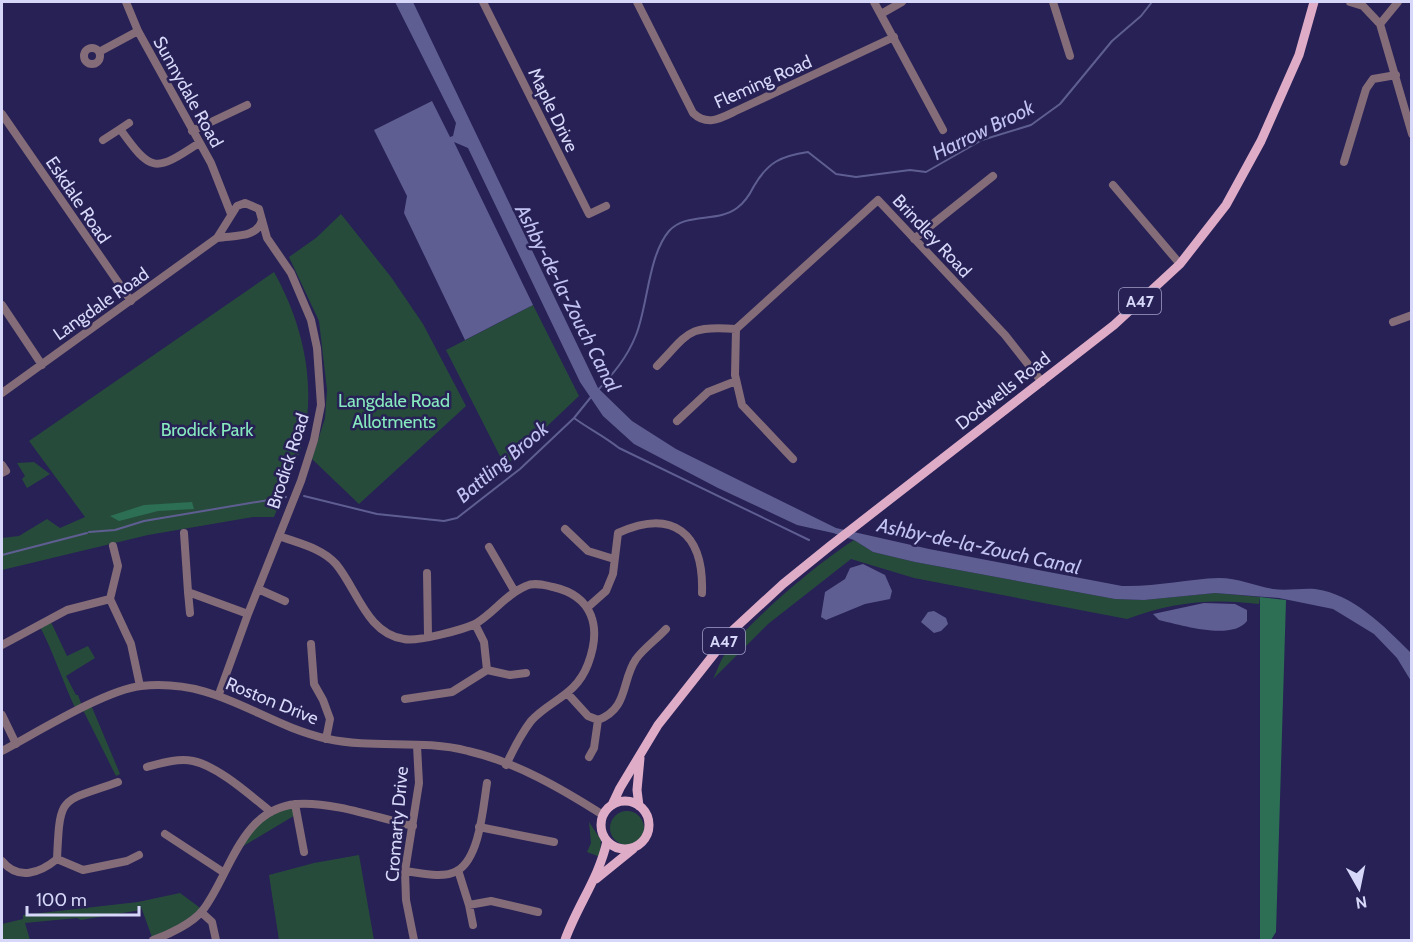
<svg xmlns="http://www.w3.org/2000/svg" width="1413" height="942" viewBox="0 0 1413 942" font-family="Cabin,sans-serif">
  <style>
    .green { fill: #274b3b }
    .forest { fill: #2c6f54 }
    .water { fill: #5f5e92 }
    .lines { fill: none; stroke-linecap: round; stroke-linejoin: round }
    .stream { stroke: #5f5e92; stroke-width: 2 }
    .minor { stroke: #846c79; stroke-width: 8 }
    .major { stroke: #dfacc8; stroke-width: 9 }
    .labels { text-anchor: middle; dominant-baseline: central; stroke-width: 5; stroke-linejoin: round; paint-order: stroke }
    .shield { fill: #272155; stroke: #a2a1c8; stroke-width: 1.5 }
    .shield-label { font-size: 16px; font-weight: bold; fill: #d7d8f9 }
    .street-label { font-size: 18px; fill: #d7d8f9; stroke: #272155 }
    .park-label { font-size: 18px; fill: #87e9be; stroke: #272155 }
    .water-label { font-size: 20px; font-style: italic; fill: #c1c2f2; stroke: #272155 }
  </style>
  <rect width="100%" height="100%" fill="#272155"/>
  <path class="green" d="M341,214l50,63 32,47 43,82 -107,98 -47,-45 13,-41 2,-28 -8,-69 -30,-64 27,-19z
    M274,272c28,50 43,111 29,168 -7,26 -19,52 -29,77h-21l-105,18 -146,35v-32l17,-2 28,-17 13,9 25,-11 -56,-76z
    M533,305l46,91 -74,70 -59,-116z
    M34,462l16,12 -23,14 -5,-9 3,-3 -8,-13z
    M854,540l19,12 42,10 200,37 29,1 71,-7 45,4 -1,7c-47,-6 -88,-2 -132,15l-213,-41 -63,-19 -83,65 -55,55c4,-8 7,-18 12,-25 28,-36 90,-89 129,-114z
    M49,618l18,38 21,-10 7,12 -29,18 10,19h2l5,14 8,-4 29,69 -4,2 -33,-66 -6,2c-14,-29 -23,-59 -38,-87z
    M295,806l2,8 -62,37c13,-24 34,-37 60,-45z
    M610 828a17 17 0 1 1 34 0a17 17 0 1 1-34 0Z
    M589,822l12,18 -1,17 -13,-5 4,-9z
    M359,855l15,85h-95l-10,-65 45,-12z
    M180,893l23,17 -50,30 -13,-36 1,6 -60,10 -4,-2 -52,5 5,17h-28v-16l21,-5v-4l115,-13z"/>
  <path class="forest" d="M192,502l2,7 -36,2 -39,10 -9,-5 34,-11z
    M1260,597l26,3 -10,332 -5,8h-11z"/>
  <path class="water" d="M395,2h18l185,386 34,33 44,28 160,79 93,21 193,37c33,1 65,-7 97,-8 19,0 36,8 54,11 14,2 28,-1 42,0 38,5 69,37 95,63l1,29 -14,-23 -23,-24 -41,-25 -54,-11 -64,-5 -71,7 -29,-1 -200,-37 -42,-10 -19,-12 -21,-7 -36,-8 -79,-37 -84,-44 -31,-28 -23,-34 -112,-234 -14,-6 79,163 -68,35 -61,-127 3,-17 -33,-66 58,-29 18,36 3,-1 3,-13z
    M863,564l22,11 7,16 -2,8 -25,5 -39,16 -5,-3 4,-25 20,-13 5,-11z
    M1204,603l31,1 12,6v11c-15,20 -66,4 -88,-1l-6,-6z
    M934,611l12,7 2,6 -7,7 -7,2 -13,-11 7,-10z"/>
  <g class="lines">
    <path class="stream" d="M597,391c16,-17 30,-33 39,-56 12,-30 12,-79 33,-104 17,-19 48,-8 68,-23 7,-5 13,-14 17,-22 14,-24 27,-30 54,-34l28,22 20,3 54,-7 16,2 56,-32 49,-15 29,-21 52,-63 29,-25 11,-14
      M574,418c15,11 30,18 45,30l190,92
      M304,496l73,18 67,7 13,-3 63,-49 54,-51 17,-21
      M89,532l26,-2 29,-9 142,-24
      M2,555l85,-22"/>
    <path class="minor" d="M126,2l12,29 73,132 20,51
      M483,2l106,212 17,-8
      M637,2l56,111c15,14 28,5 45,-3l156,-73
      M874,2l69,128
      M1053,2l17,54
      M1350,2l13,4 17,18 32,110
      M881,14l21,-12
      M1380,24l18,-22
      M84 56a8 8 0 1 1 16 0a8 8 0 1 1-16 0Z
      M99,52l39,-21
      M2,114l129,187
      M129,123l-9,6c31,43 34,44 79,14
      M192,131l55,-26
      M103,140l17,-11
      M1344,162l22,-73 7,-10 23,-4
      M1113,185l67,79
      M217,238c16,-3 40,1 45,-18
      M914,239l79,-63
      M2,305l40,60
      M1393,322l19,-7
      M657,366c32,-33 30,-41 79,-37
      M2,393l215,-155 20,-32 8,-3 14,6 8,29 24,35 20,47 6,28 4,57 -7,35 -13,41 -53,133 -29,80
      M677,421l31,-29 28,-11
      M793,459l-51,-54 -7,-30 1,-46 142,-129 127,135 37,47
      M2,465l4,6 -4,2
      M565,529l23,22 26,8
      M184,533l4,59 60,22
      M279,536c19,7 43,12 57,28 21,25 31,70 68,75 13,3 58,-9 71,-15 18,-10 31,-30 51,-38 8,-4 19,-1 27,1 40,9 49,40 35,77 -12,32 -38,36 -57,57 -10,13 -18,29 -25,44
      M113,546l5,20 -8,33 21,45 9,42
      M489,547l26,45
      M427,573l1,63
      M258,589l27,12
      M188,592l2,21
      M588,607l18,-16 7,-17 5,-41c55,-25 86,0 84,60
      M311,644l3,40 9,16 7,19 -4,20
      M2,645l65,-35 43,-11
      M487,670l23,5 16,-2
      M568,694l20,22 10,4c31,-12 23,-39 38,-61 8,-11 21,-20 30,-30
      M405,699l47,-7 35,-22 -3,-28 -9,-18
      M2,715l14,29
      M2,751c34,-18 103,-61 139,-65 78,-8 119,38 187,53 46,10 94,0 140,12 48,11 94,38 135,64
      M589,757l5,-9 4,-28
      M147,767c15,-4 31,-9 46,-6 25,5 58,35 78,51
      M295,804l9,48
      M479,827l75,15
      M165,834l58,38
      M57,859c3,-66 3,-56 61,-77
      M2,861c16,20 38,12 55,-2l26,11 44,-9 12,-6
      M458,870l11,35 22,-4 47,11
      M405,871c16,2 37,8 52,0 23,-13 26,-64 30,-88
      M469,905l4,20
      M201,912l11,10 4,18
      M153,940c15,-5 40,-17 50,-30 28,-37 37,-100 93,-106 34,-3 83,14 117,22
      M414,940l-8,-40 -1,-29 14,-88 -2,-37"/>
    <path class="major" d="M601 825a24 24 0 1 1 48 0a24 24 0 1 1-48 0Z
      M612,805l8,-17 38,-63 75,-95 50,-46 47,-38 284,-221 66,-61 46,-59 35,-64 38,-86 15,-53
      M639,806l-2,-16 3,-32
      M596,879l37,-30
      M565,940c12,-34 34,-62 42,-99"/>
  </g>
  <g class="labels">
    <g class="shield">
      <rect x="1119" y="288" width="42" height="26" rx="4.5"/>
      <rect x="703" y="628" width="42" height="26" rx="4.5"/>
    </g>
    <g class="shield-label">
      <text x="1140" y="301">A47</text>
      <text x="724" y="641">A47</text>
    </g>
    <g class="street-label">
      <text transform="translate(763 82) rotate(-24)">Fleming Road</text>
      <text transform="translate(188 92) rotate(61)">Sunnydale Road</text>
      <text transform="translate(553 110) rotate(64)">Maple Drive</text>
      <text transform="translate(78 200) rotate(56)">Eskdale Road</text>
      <text transform="translate(932 236) rotate(47)">Brindley Road</text>
      <text transform="translate(101 304) rotate(-35)">Langdale Road</text>
      <text transform="translate(1003 391) rotate(-38)">Dodwells Road</text>
      <text transform="translate(288 461) rotate(-72)">Brodick Road</text>
      <text transform="translate(272 701) rotate(22)">Roston Drive</text>
      <text transform="translate(397 824) rotate(-85)">Cromarty Drive</text>
    </g>
    <g class="park-label">
      <text x="394" y="401">Langdale Road<tspan x="394" dy="21">Allotments</tspan></text>
      <text x="207" y="430">Brodick Park</text>
    </g>
    <g class="water-label">
      <text transform="translate(983 130) rotate(-26)">Harrow Brook</text>
      <text transform="translate(568 298) rotate(63)">Ashby-de-la-Zouch Canal</text>
      <text transform="translate(502 462) rotate(-40)">Battling Brook</text>
      <text transform="translate(979 546) rotate(12)">Ashby-de-la-Zouch Canal</text>
    </g>
  </g>
  <rect width="1413" height="942" fill="none" stroke="#d7d8f9" stroke-width="6"/>
  <g transform="translate(1359 888) rotate(171)" stroke="#272155" stroke-width="4.5" paint-order="stroke">
  <path d="M0-4.5L10 22L0 15L-10 22Z" fill="#d7d8f9"/>
  <text y="-9" font-size="16" font-weight="bold" text-anchor="middle" fill="#d7d8f9">N</text>
  </g>
  <path d="M27 906v9h112v-9" fill="none" stroke="#d7d8f9" stroke-width="3"/>
  <text x="36" y="906" font-size="18" fill="#d7d8f9" stroke="#272155" stroke-width="4.5" paint-order="stroke">100 m</text>
</svg>
